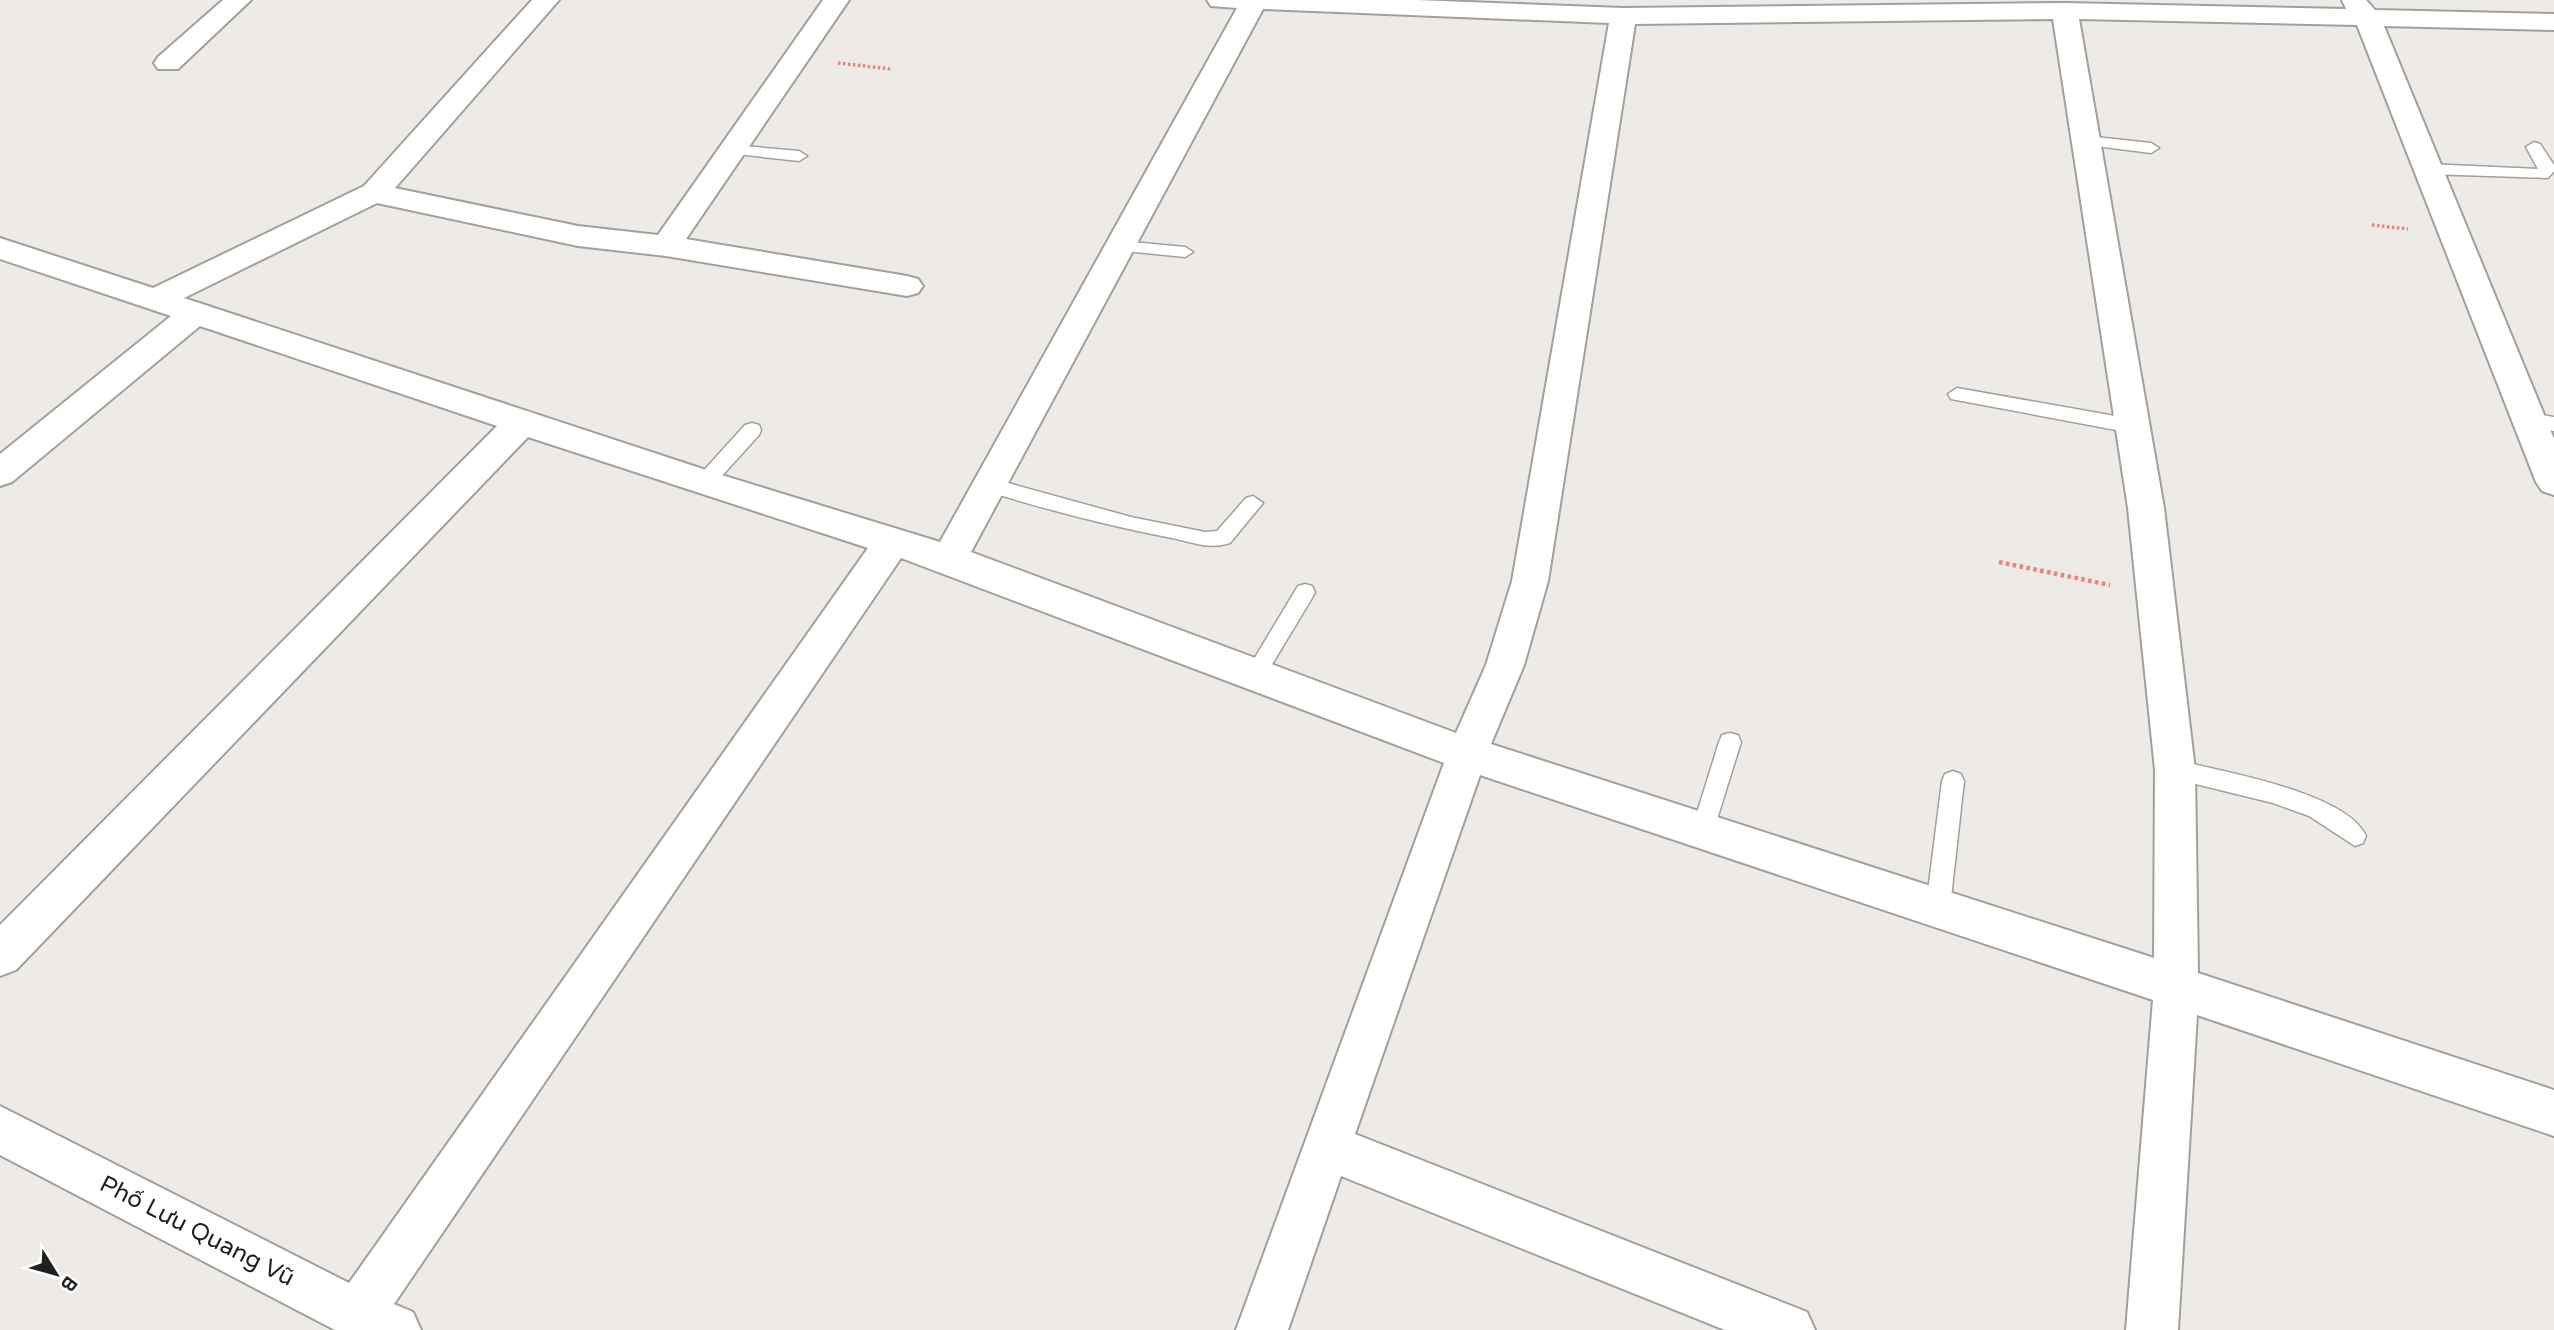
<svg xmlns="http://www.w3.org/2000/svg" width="2554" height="1330" viewBox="0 0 2554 1330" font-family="'Varela Round',sans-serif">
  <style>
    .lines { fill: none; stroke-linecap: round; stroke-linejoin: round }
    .service-casing { stroke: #a0a0a0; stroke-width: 3 }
    .minor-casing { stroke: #a0a0a0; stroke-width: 4 }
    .path-far1 { stroke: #ea837c; stroke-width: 3.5; stroke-dasharray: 2.5 2.5; stroke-linecap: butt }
    .path { stroke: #ea837c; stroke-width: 4.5; stroke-dasharray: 3.5 3.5; stroke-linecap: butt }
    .service { fill: #fff; fill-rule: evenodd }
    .minor { fill: #fff; fill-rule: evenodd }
    .labels { text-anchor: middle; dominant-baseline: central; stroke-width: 6; stroke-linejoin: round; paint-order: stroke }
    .near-street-label { font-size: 24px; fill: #1f1f1f; stroke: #fff }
  </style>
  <rect width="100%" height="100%" fill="#eeebe6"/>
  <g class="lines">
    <g class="service-casing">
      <path id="service" d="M2086,136l65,7 8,5 -8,5 -71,-9 -2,-3z
        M2534,142l6,2 14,21v6l-6,7 -120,-4 -8,-5 8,-5 110,5 -12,-22z
        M733,145l66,6 8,5 -8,5 -72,-8 -2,-3z
        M1121,241l64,6 8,5 -8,5 -70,-7v-8z
        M1957,388l175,31 9,7 -9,7 -181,-34 -3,-5z
        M2530,413l24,4v14l-31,-6 -2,-5z
        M752,423l7,2 2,5 -2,5 -48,53h-14l-3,-5 3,-5 48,-53z
        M990,478l141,39 74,15 12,-1 29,-33 7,-2 10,7 -33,40c-22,7 -37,-1 -58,-5 -64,-12 -127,-29 -189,-48l-3,-5z
        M1305,584l7,2 3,6 -3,6 -50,83 -7,3 -7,-3 -4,-6 4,-6 50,-83z
        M1730,733l8,2 3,7 -27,87 -3,7 -8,3 -8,-3 -3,-7 27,-87 3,-7z
        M2175,760c45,11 171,32 191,76l-3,7 -8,3 -46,-30 -36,-13 -106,-26 -3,-7 3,-7z
        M1953,771l8,3 3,7 -14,126 -4,8 -8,3 -8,-3 -4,-8 16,-126 3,-7z"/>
    </g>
    <g class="minor-casing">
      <path id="minor" d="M223,0h28l-73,69h-20l-4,-6 4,-6z
        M532,0h27l-164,188 183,38 80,9 165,-235h26l-163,239 221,37 11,3 5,7 -5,7 -11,3 -241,-40 -88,-10 -201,-43 -193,95 531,175 225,69 297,-534 -26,-2 -4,-6h210l206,8 442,-5 281,6 -4,-9h24l9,10 179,4v16l-170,-4 170,413v56l-12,-4 -6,-9 -179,-457 -278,-6 85,489 31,262 3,203 356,117v46l-357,-121 -19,315h-52l27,-330 -673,-225 -125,359 452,178 8,18h-90l-384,-154 -53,154h-52l208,-567 -543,-205 -507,746 19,8 8,18h-86l-335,-175v-49l349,177 519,-735 -340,-111 -512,533 -16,6v-51l497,-499 -297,-100 -188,156 -12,4v-32l171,-138 -171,-57v-21l153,50 211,-102zM1263,9l346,14 -97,558 -26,84 -30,68 -485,-181zM2053,19l75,489 27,262 -1,188 -663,-214 33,-79 24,-84 87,-557z"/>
    </g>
    <path class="path-far1" d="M838,63l53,6
      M2372,225l36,4"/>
    <path class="path" d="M1999,562l111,23"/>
    <use href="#service" class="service"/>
    <use href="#minor" class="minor"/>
  </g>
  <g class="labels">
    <g class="near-street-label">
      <text transform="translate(197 1231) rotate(27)">Phố Lưu Quang Vũ</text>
    </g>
  </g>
  <g transform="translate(56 1274) rotate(127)" stroke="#ffffff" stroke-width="5" paint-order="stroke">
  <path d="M0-5L12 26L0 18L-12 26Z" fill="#1f1f1f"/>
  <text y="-10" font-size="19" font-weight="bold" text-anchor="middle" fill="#1f1f1f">B</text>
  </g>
</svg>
